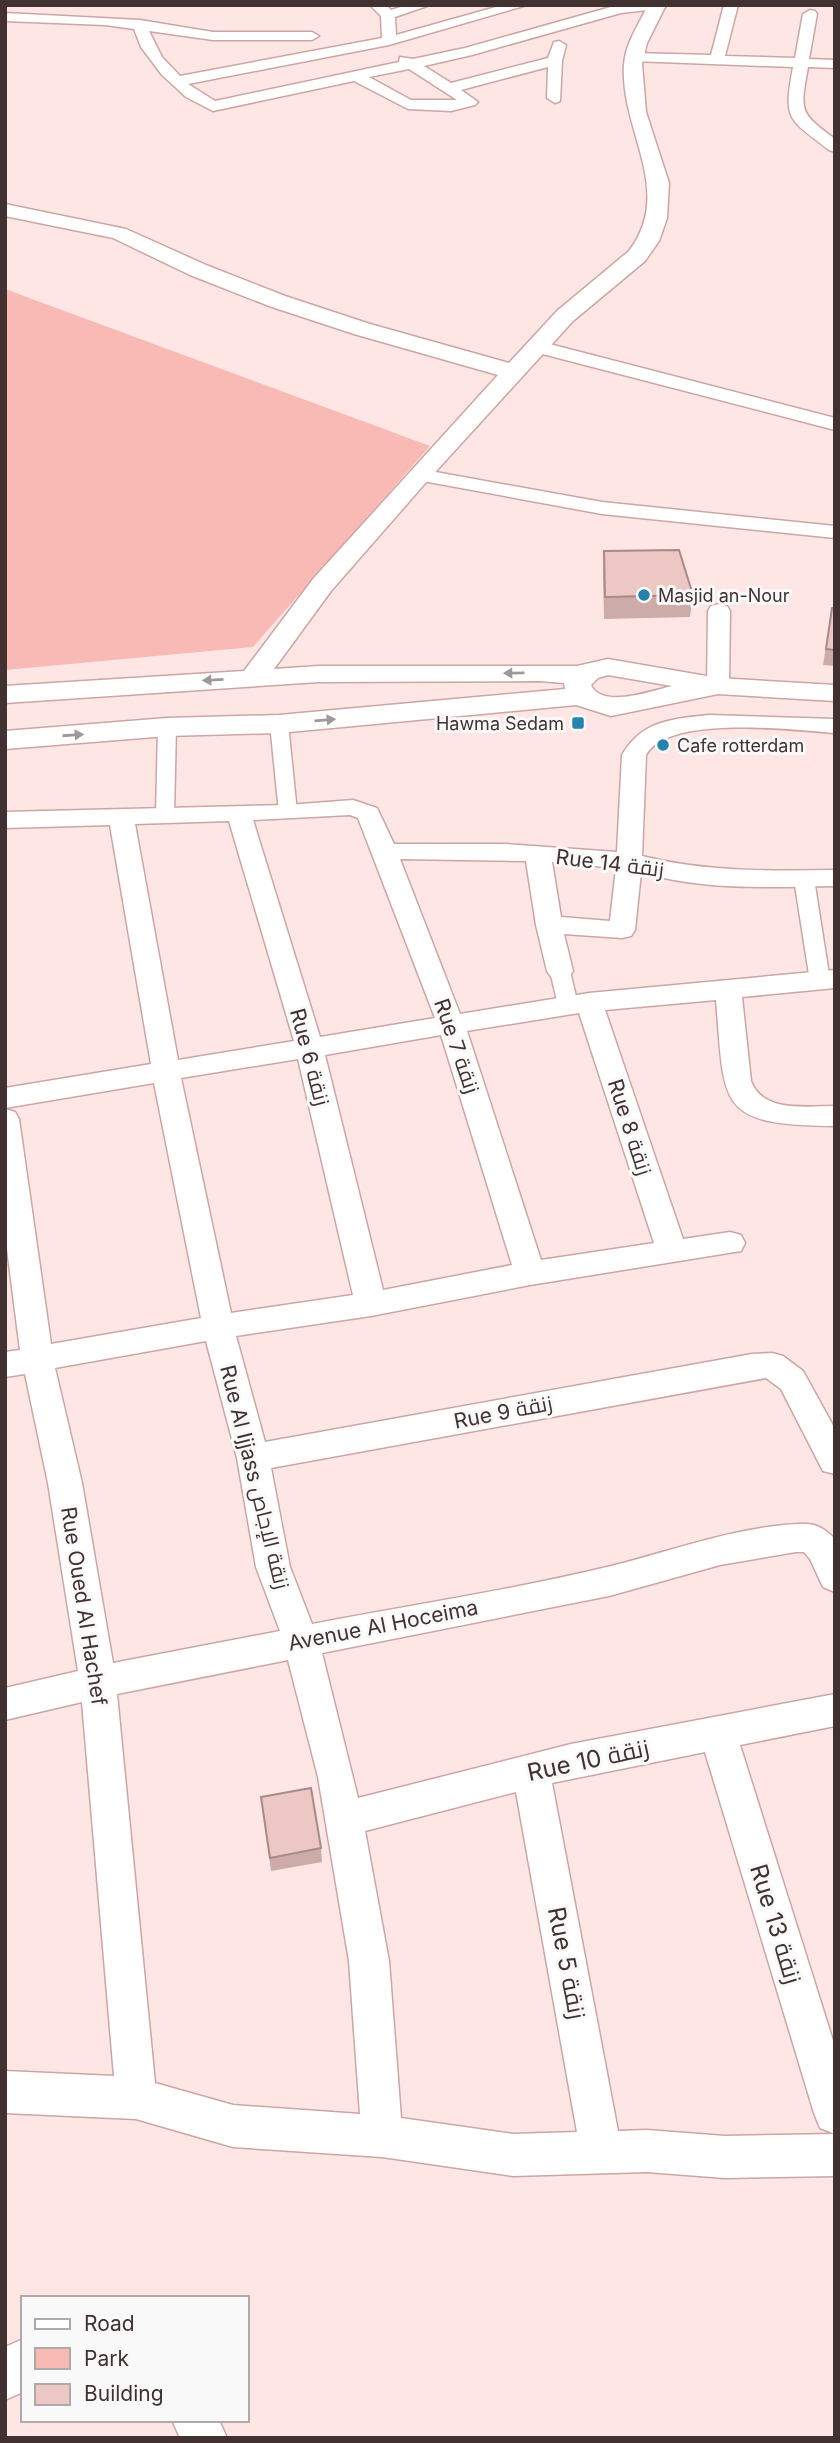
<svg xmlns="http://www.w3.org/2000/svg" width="840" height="2443" viewBox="0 0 840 2443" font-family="Inter,Cairo,sans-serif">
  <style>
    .green { fill: #f9b9b4 }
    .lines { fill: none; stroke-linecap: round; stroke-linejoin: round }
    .pedestrian-casing { stroke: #cba6a3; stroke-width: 3 }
    .minor-casing { stroke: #cba6a3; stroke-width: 3 }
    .tertiary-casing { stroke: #cba6a3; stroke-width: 3 }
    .pedestrian { fill: #fff; fill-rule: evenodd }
    .minor { fill: #fff; fill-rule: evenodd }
    .tertiary { fill: #fff; fill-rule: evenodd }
    .wall { fill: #ccaba8 }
    .building { fill: #edc7c3; stroke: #a68b88; stroke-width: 2 }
    .oneway { fill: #a09898 }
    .poi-dot { fill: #2483af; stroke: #f9f9f9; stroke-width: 2.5 }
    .labels { text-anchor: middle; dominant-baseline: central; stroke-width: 6; stroke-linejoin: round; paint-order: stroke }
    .far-poi-label { font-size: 18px; fill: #413231; stroke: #f9f9f9; text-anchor: start }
    .street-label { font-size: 21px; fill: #413231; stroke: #f9f9f9 }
    .near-street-label { font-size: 24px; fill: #413231; stroke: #f9f9f9 }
  </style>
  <rect width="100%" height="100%" fill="#fee6e4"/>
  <path class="green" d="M5,289l425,157 -177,201 -248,23z"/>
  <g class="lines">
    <g class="pedestrian-casing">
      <path id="pedestrian" d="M279,719l9,5 9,88 -9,6 -9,-6 -9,-88z
        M167,722l9,5 -2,89 -9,6 -9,-6 2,-89z
        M804,873l7,2 3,4 16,102 -3,5h-14l-3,-5 -16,-102 3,-4z
        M560,964l7,2 3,5 8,34 -3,5h-14l-3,-5 -8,-34 3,-5z"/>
    </g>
    <g class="minor-casing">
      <path id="minor" d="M370,5h16l5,5 16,-5h23l-35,12 1,18 107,-30h24l-138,40 -201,39 27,17 184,-39 1,-5 13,2 52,-11 153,-43h45l-7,4 -35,4 -149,42 -48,11 27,17 97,-25 6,-16 5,-1 7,4 -4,16 -2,40 -5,2 -8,-5 1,-31 -87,23 17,12 -3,3 -24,6 -43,-2 -54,-28 -141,30 -27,-14 -24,-22 -21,-28 -7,-18 -29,-4 -100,-4v-8l135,7 73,12h99l7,4 -7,4h-99l-64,-9 13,26 18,19 202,-38 -1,-22zM409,69l48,31h-46l-42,-23z
        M724,5h14l-13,51 70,2 8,-44 7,-4 5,1 2,3 -8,45 26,1v8l-27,-1c-8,45 -9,45 27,72v13l-6,-2c-41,-32 -46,-29 -36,-83l-160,-6 -7,-4 7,-4 78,2z
        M538,341l297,77v12l-304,-79 -2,-4 2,-4z
        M419,469l183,33 233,24v12l-233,-24 -190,-35 -3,-4 3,-4z
        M719,604l8,2 3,5 -1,75 -3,5h-16l-3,-5 1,-75 3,-5z
        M709,715l126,4v14c-42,-3 -167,-19 -189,22l-4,101c63,16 128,15 193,14v16c-64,1 -132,5 -194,-14l-6,58 -4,6 -9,2 -58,-4 9,37 -4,6 -9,3 -9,-3 -4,-6 -11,-46 -10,-64 -126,-2 60,155 129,-21 246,-23v18l-93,9 9,84c12,32 55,25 84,25v20c-119,-1 -110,-20 -119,-126l-111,10 78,229 47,-7 11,3 4,8 -4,8 -211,34 -159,31 -135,20 29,106 487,-88 20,-1 11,3 20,15 32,58v45l-12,-3 -42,-82 -15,-11 -495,90 19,99 22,57c99,-19 200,-34 299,-58 61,-15 123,-39 187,-42 17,-1 25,3 37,15v53l-12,-5 -13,-28 -6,-7h-8l-76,13 -111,31 -287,57 36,145 213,-54 264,-50v32l-95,19 95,302v87l-15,-6 -6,-15 -109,-361 -153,31 66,348 29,-1 78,6 110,-2v42l-110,2 -78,-6 -134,4 -131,-19 -149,-10 -97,-28 -131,-6v-42l109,5 -32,-374 -77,18v-32l73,-17 -30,-188 -23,-109 -20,3v-25l15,-2 -15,-117v-124l10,3 4,7 32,225 150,-26 -47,-235 -149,25v-20l146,-24 -41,-239 -105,3v-16l283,-7 65,-5 24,8 17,36h112l111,8 5,-97c20,-35 51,-36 87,-40zM350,815l8,3 77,200 -115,19 -67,-217zM229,821l65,220 -116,19 -43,-236zM552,862l64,6 -6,53 -49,-4zM579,1013l75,230 -113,17 -74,-229zM441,1035l71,230 -129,25 -58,-235zM298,1059l55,236 -122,18 -50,-235zM206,1341l31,117 19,109 24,64 -167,32 -31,-180 -27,-115zM288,1660l30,117 31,184 11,153 -127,-9 -78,-22 -38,-389zM516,1792l61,340 -64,2 -112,-16 -12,-157 -24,-130z
        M23,2339v53l-18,8v-53z
        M172,2420h47l8,18h-47z"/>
    </g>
    <g class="tertiary-casing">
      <path id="tertiary" d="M648,5h18l-19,38 -5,21 4,48 23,71 -2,35 -8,23 -14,20 -72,60 -145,159 -97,111 -57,78 45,-3h258l31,-7 110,19 117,7v16l-117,-7 -107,22 -35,-11 -297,28 -112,3 -162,13v-18l162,-13 112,-3 286,-26 -1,-6 -24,-2 -221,1 -314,21v-17l239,-15 69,-92 185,-204 -144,-41 -85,-28 -79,-31 -77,-37 -108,-22v-12l121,25 80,36 79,31 85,28 139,39 48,-52 72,-60c46,-61 -9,-120 -5,-186 1,-21 15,-41 24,-60zM608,675l64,11c-21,5 -70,23 -81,-1l7,-7z"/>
    </g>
    <use href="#pedestrian" class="pedestrian"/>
    <use href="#minor" class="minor"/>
    <use href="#tertiary" class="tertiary"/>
  </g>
  <path class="wall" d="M604,551l89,44 -3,22 -86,2 -1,-46z
    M832,608h3v58l-12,-1z
    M261,1797l60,51 1,14 -51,9z"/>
  <path class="building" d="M679,550l14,45 -88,2 -1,-46z
    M832,608h3v42l-9,-1z
    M311,1788l10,60 -51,10 -9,-61z"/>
  <defs><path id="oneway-solid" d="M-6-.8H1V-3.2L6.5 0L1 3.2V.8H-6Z" transform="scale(1.75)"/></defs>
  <g class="oneway">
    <use href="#oneway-solid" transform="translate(514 673) rotate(179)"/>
    <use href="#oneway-solid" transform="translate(213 680) rotate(177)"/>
    <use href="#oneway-solid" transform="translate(325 720) rotate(-5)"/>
    <use href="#oneway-solid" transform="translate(73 735) rotate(-4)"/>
  </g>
  <g class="poi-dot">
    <circle cx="644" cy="595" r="7"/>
    <rect x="571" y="716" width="14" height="14" rx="3.5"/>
    <circle cx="663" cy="745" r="7"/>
  </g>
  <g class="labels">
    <g class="far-poi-label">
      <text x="658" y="595">Masjid an-Nour</text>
      <text x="564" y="723" text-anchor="end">Hawma Sedam</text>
      <text x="677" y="745">Cafe rotterdam</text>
    </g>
    <g class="street-label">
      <text transform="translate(610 863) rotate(7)">Rue 14 زنقة</text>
      <text transform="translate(457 1046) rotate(71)">Rue 7 زنقة</text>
      <text transform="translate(310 1057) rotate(75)">Rue 6 زنقة</text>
      <text transform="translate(630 1127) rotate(72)">Rue 8 زنقة</text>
      <text transform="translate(503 1412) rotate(-11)">Rue 9 زنقة</text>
      <text transform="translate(255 1477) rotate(76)">Rue Al Ijjass زنقة الإجاص</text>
      <text transform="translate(84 1606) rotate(81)">Rue Oued Al Hachef</text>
      <text transform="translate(383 1625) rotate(-11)">Avenue Al Hoceima</text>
    </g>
    <g class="near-street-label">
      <text transform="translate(588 1760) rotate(-12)">Rue 10 زنقة</text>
      <text transform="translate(776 1924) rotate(73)">Rue 13 زنقة</text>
      <text transform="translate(567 1963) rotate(79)">Rue 5 زنقة</text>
    </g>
  </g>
  <rect width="840" height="2443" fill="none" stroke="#413231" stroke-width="14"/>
  <rect x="21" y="2296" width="228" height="126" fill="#f9f9f9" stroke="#afa9a9" stroke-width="2"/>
  <rect x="35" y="2319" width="35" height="10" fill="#ffffff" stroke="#afa9a9" stroke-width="2"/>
  <text x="84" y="2331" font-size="21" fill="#413231">Road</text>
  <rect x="35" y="2348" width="35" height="21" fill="#f9b9b4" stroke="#afa9a9" stroke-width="2"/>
  <text x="84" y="2366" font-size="21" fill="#413231">Park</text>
  <rect x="35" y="2384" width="35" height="21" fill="#edc7c3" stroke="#afa9a9" stroke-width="2"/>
  <text x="84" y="2401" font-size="21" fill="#413231">Building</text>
</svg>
